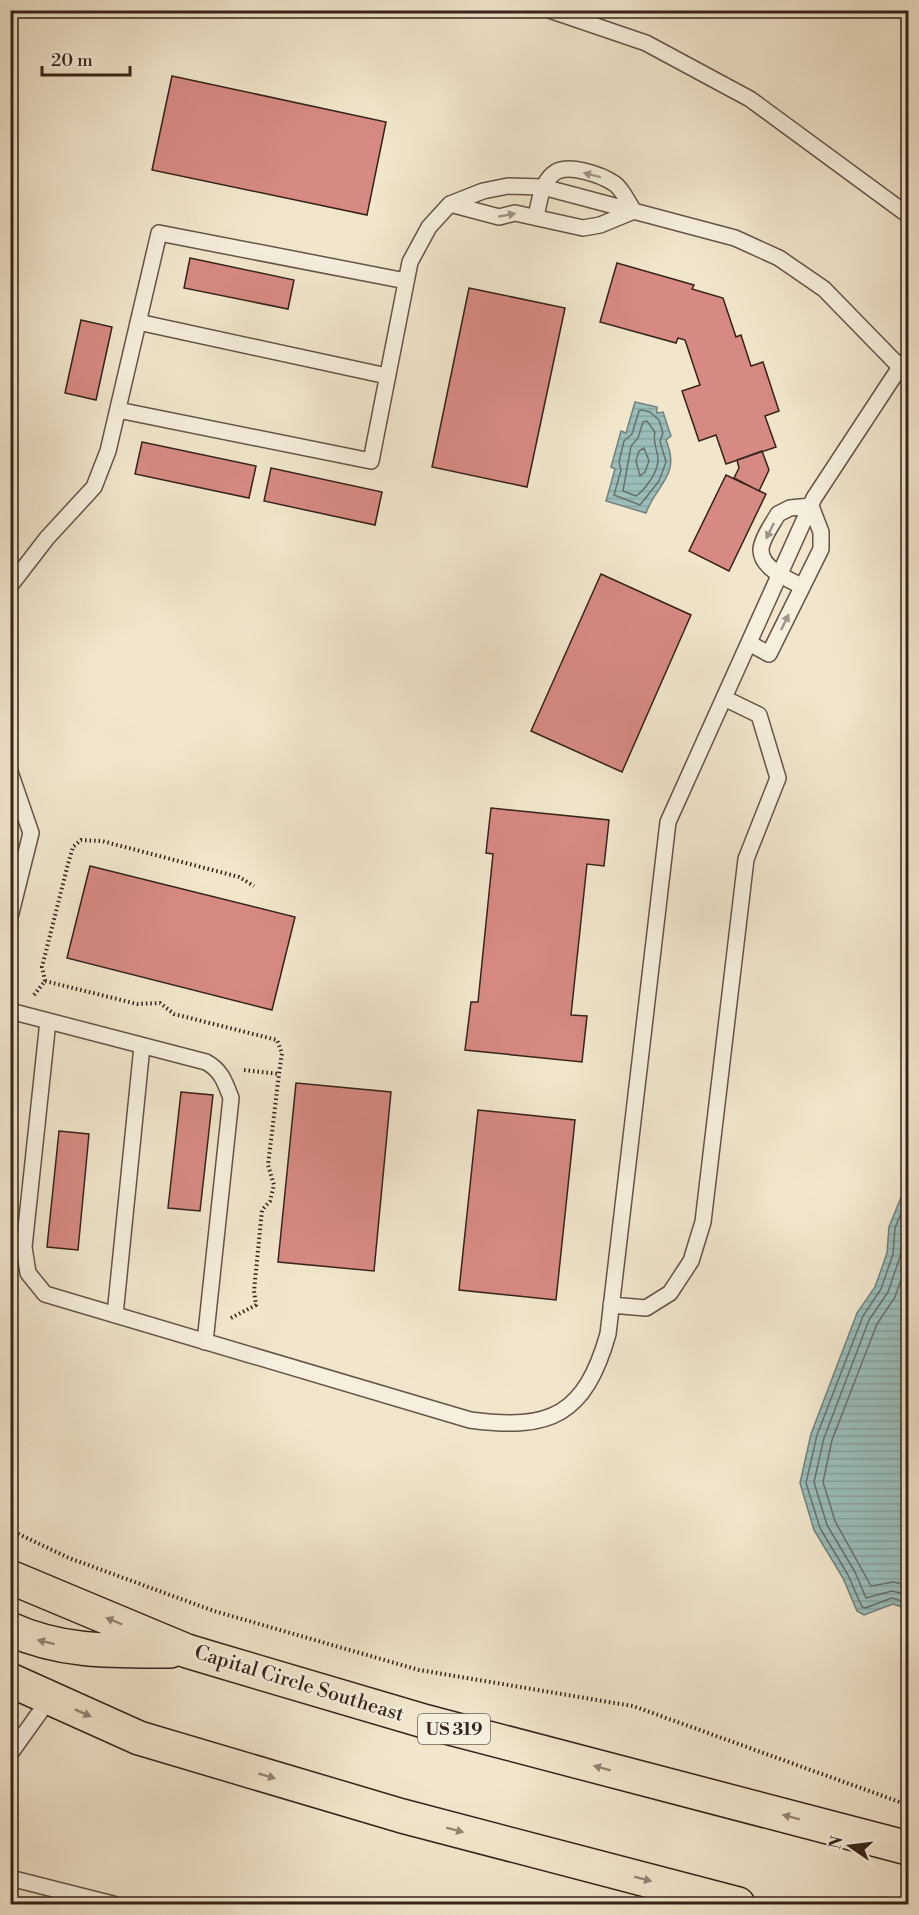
<svg xmlns="http://www.w3.org/2000/svg" width="919" height="1915" viewBox="0 0 919 1915" font-family="'Libre Bodoni',serif">
  <style>
    .water { fill: url(#water-rules); stroke: #73807b; stroke-width: 1.5 }
    .lines { fill: none; stroke-linecap: round; stroke-linejoin: round }
    .shore { stroke: #68706b; stroke-width: 1.5 }
    .building { fill: #d78a83; stroke: #36231b; stroke-width: 1.5 }
    .service-casing { stroke: #655447; stroke-width: 18 }
    .primary-casing { stroke: #36231b; stroke-width: 36 }
    .path { stroke: #36231b; stroke-width: 4; stroke-dasharray: 1.5 3; stroke-linecap: butt }
    .service { stroke: #f6efde; stroke-width: 15 }
    .primary { stroke: #f1e6cc; stroke-width: 33 }
    .oneway { fill: #a09386 }
    .oneway2 { fill: #948474 }
    .labels { text-anchor: middle; dominant-baseline: central; stroke-width: 5; stroke-linejoin: round; paint-order: stroke }
    .shield { fill: #f6efde; stroke: #706056; stroke-width: 1.5 }
    .shield-label { font-size: 18px; font-weight: bold; fill: #36231b }
    .street-label { font-size: 20px; fill: #36231b; stroke: #f6efde }
  </style>
  <defs>
    <pattern id="water-rules" width="6" height="5" patternUnits="userSpaceOnUse" patternTransform="scale(1.5)"><rect width="6" height="5" fill="#9bbebb"/><path d="M0 2.5h6" fill="none" stroke="#86a3a0"/></pattern>
  </defs>
  <rect width="100%" height="100%" fill="#f1e6cc"/>
  <filter id="stains"><feTurbulence type="fractalNoise" baseFrequency=".00333" numOctaves="4"/><feColorMatrix values="0 0 0 0 .2 0 0 0 0 .09 0 0 0 0 .02 0 0 0 .5 -.17"/></filter>
  <radialGradient id="worn" r=".72"><stop offset=".6" stop-color="#630" stop-opacity="0"/><stop offset="1" stop-color="#630" stop-opacity=".3"/></radialGradient>
  <path class="water" d="M635,402l22,5v6l6,-1 8,24 -5,4c15,36 -9,43 -20,73l-40,-12 9,-32 -4,-2 10,-36 5,2z
    M908,1180v429l-15,-5 -29,11 -7,-4 -14,-33 -29,-48 -14,-47 11,-49 46,-121 18,-26 12,-34 2,-26z"/>
  <g class="lines">
    <path class="shore" d="M642,410l8,2 9,8 4,13 -3,8 6,21 -7,19 -19,24 -26,-10 7,-25 -2,-8 5,-21 8,-7 7,-23z
      M647,421l8,11c-3,11 3,17 3,28 0,12 -13,30 -22,36l-13,-5 8,-45 7,-8 5,-16z
      M644,448l5,13 -4,11 -5,4 -4,-15 3,-10z
      M908,1196l-13,32 -2,26 -12,35 -18,27 -46,119 -11,48 14,45 28,47 14,32 3,1 27,-10 16,5
      M908,1216l-5,14 -3,27 -12,35 -19,28 -45,118 -10,44 13,43 28,47 11,26 26,-7 16,4
      M908,1259l-13,38 -18,27 -45,116 -9,42 12,39 36,65 22,-4 15,3"/>
  </g>
  <path class="building" d="M172,76l214,46 -19,93 -215,-45z
    M190,258l104,22 -6,29 -104,-21z
    M617,263l77,22 -2,4 31,9 13,39 5,-2 10,31 12,-4 16,49 -14,5 11,31 -50,17 -10,-29 -17,6 -17,-50 18,-6 -15,-45 -7,-2 -2,5 -76,-21z
    M469,288l96,20 -38,179 -95,-20z
    M81,320l31,7 -16,73 -31,-7z
    M142,442l114,24 -7,32 -114,-24z
    M762,451l7,19 -10,21 -25,-13 5,-10 -2,-8z
    M271,468l111,24 -7,33 -111,-24z
    M726,475l40,19 -37,77 -40,-20z
    M601,574l90,41 -69,157 -91,-41z
    M491,808l118,12 -5,46 -17,-2 -16,151 16,1 -5,46 -117,-12 6,-48h7l15,-148 -7,-1z
    M90,866l205,51 -23,93 -205,-52z
    M296,1083l95,9 -17,179 -96,-9z
    M181,1092l32,3 -13,116 -32,-3z
    M478,1110l97,10 -19,180 -97,-10z
    M59,1131l30,3 -11,116 -31,-3z"/>
  <g class="lines">
    <g class="service-casing">
      <path id="service" d="M549,10l97,33 104,56 158,116
        M450,204l49,13 16,-4 68,15 17,-3 34,-14c-6,-8 -11,-21 -19,-27 -13,-9 -49,-22 -62,-10 -12,10 -14,29 -17,43
        M138,322l249,54
        M118,410l253,51 39,-199 19,-35 21,-23 33,-13 25,-5 35,1 192,51 44,20 45,31 76,78
        M10,586l37,-48 47,-51 14,-36 51,-218 247,48
        M749,643l20,11 52,-105v-17l-10,-26 -21,2 -12,6c-5,9 -16,24 -17,35 -1,19 28,31 41,37
        M10,772l21,61 -21,84
        M10,1011l196,51c15,8 19,20 25,36l-26,244
        M48,1021l-24,226 4,26 17,21 425,126c81,11 115,-5 138,-86l60,-512 146,-324 86,-131 8,-8
        M611,1305l35,3 24,-15 21,-32 12,-39 43,-363 32,-81 -19,-63 -35,-17
        M115,1315l27,-269
        M10,1754l40,-56
        M10,1878l103,26"/>
    </g>
    <g class="primary-casing">
      <path id="primary" d="M10,1577l177,74 30,9 210,62 481,126
        M10,1629c52,24 105,22 160,22
        M10,1680l129,58 263,78 336,88"/>
    </g>
    <path class="path" d="M45,981l-3,-14 26,-103 5,-17 8,-7 21,1 137,36 15,9
      M34,995l11,-14 92,23 23,-1 14,11 103,26 5,13 -3,21 -35,-4
      M10,1045l8,-10
      M231,1318l25,-13 -2,-14 8,-81 8,-9 4,-16 -6,-20 11,-91
      M10,1530l59,28 145,53 205,59 214,36 275,99"/>
    <use href="#service" class="service"/>
    <use href="#primary" class="primary"/>
  </g>
  <defs><path id="oneway-solid" d="M-6-.8H1V-3.2L6.5 0L1 3.2V.8H-6Z" transform="scale(1.5)"/></defs>
  <g class="oneway">
    <use href="#oneway-solid" transform="translate(592 175) rotate(-166)"/>
    <use href="#oneway-solid" transform="translate(507 215) rotate(-10)"/>
    <use href="#oneway-solid" transform="translate(770 531) rotate(116)"/>
    <use href="#oneway-solid" transform="translate(785 622) rotate(-64)"/>
  </g>
  <g class="oneway2">
    <use href="#oneway-solid" transform="translate(114 1621) rotate(-157)"/>
    <use href="#oneway-solid" transform="translate(46 1642) rotate(-166)"/>
    <use href="#oneway-solid" transform="translate(83 1713) rotate(24)"/>
    <use href="#oneway-solid" transform="translate(602 1768) rotate(-165)"/>
    <use href="#oneway-solid" transform="translate(267 1776) rotate(16)"/>
    <use href="#oneway-solid" transform="translate(791 1817) rotate(-165)"/>
    <use href="#oneway-solid" transform="translate(455 1830) rotate(15)"/>
    <use href="#oneway-solid" transform="translate(643 1879) rotate(15)"/>
  </g>
  <g class="labels">
    <rect class="shield" x="418" y="1714" width="72" height="30" rx="4.5"/>
    <g class="shield-label">
      <text x="454" y="1729">US 319</text>
    </g>
    <g class="street-label">
      <text transform="translate(299 1684) rotate(17)">Capital Circle Southeast</text>
    </g>
  </g>
  <rect width="919" height="1915" fill="none" stroke="#f1e6cc" stroke-width="36"/>
  <rect x="12" y="12" width="895" height="1891" fill="none" stroke="#36231b" stroke-width="3"/>
  <rect x="18" y="18" width="883" height="1879" fill="none" stroke="#36231b" stroke-width="1.5"/>
  <g transform="translate(850 1846) rotate(284)" stroke="#f6efde" stroke-width="4.5" paint-order="stroke">
  <path d="M0-4.5L10 22L0 15L-10 22Z" fill="#36231b"/>
  <text y="-9" font-size="16" font-weight="bold" text-anchor="middle" fill="#36231b">N</text>
  </g>
  <path d="M42 66v9h88v-9" fill="none" stroke="#36231b" stroke-width="3"/>
  <text x="51" y="66" font-size="18" fill="#36231b" stroke="#f6efde" stroke-width="4.5" paint-order="stroke">20 m</text>
  <rect width="100%" height="100%" filter="url(#stains)"/>
  <rect width="100%" height="100%" fill="url(#worn)"/>
</svg>
